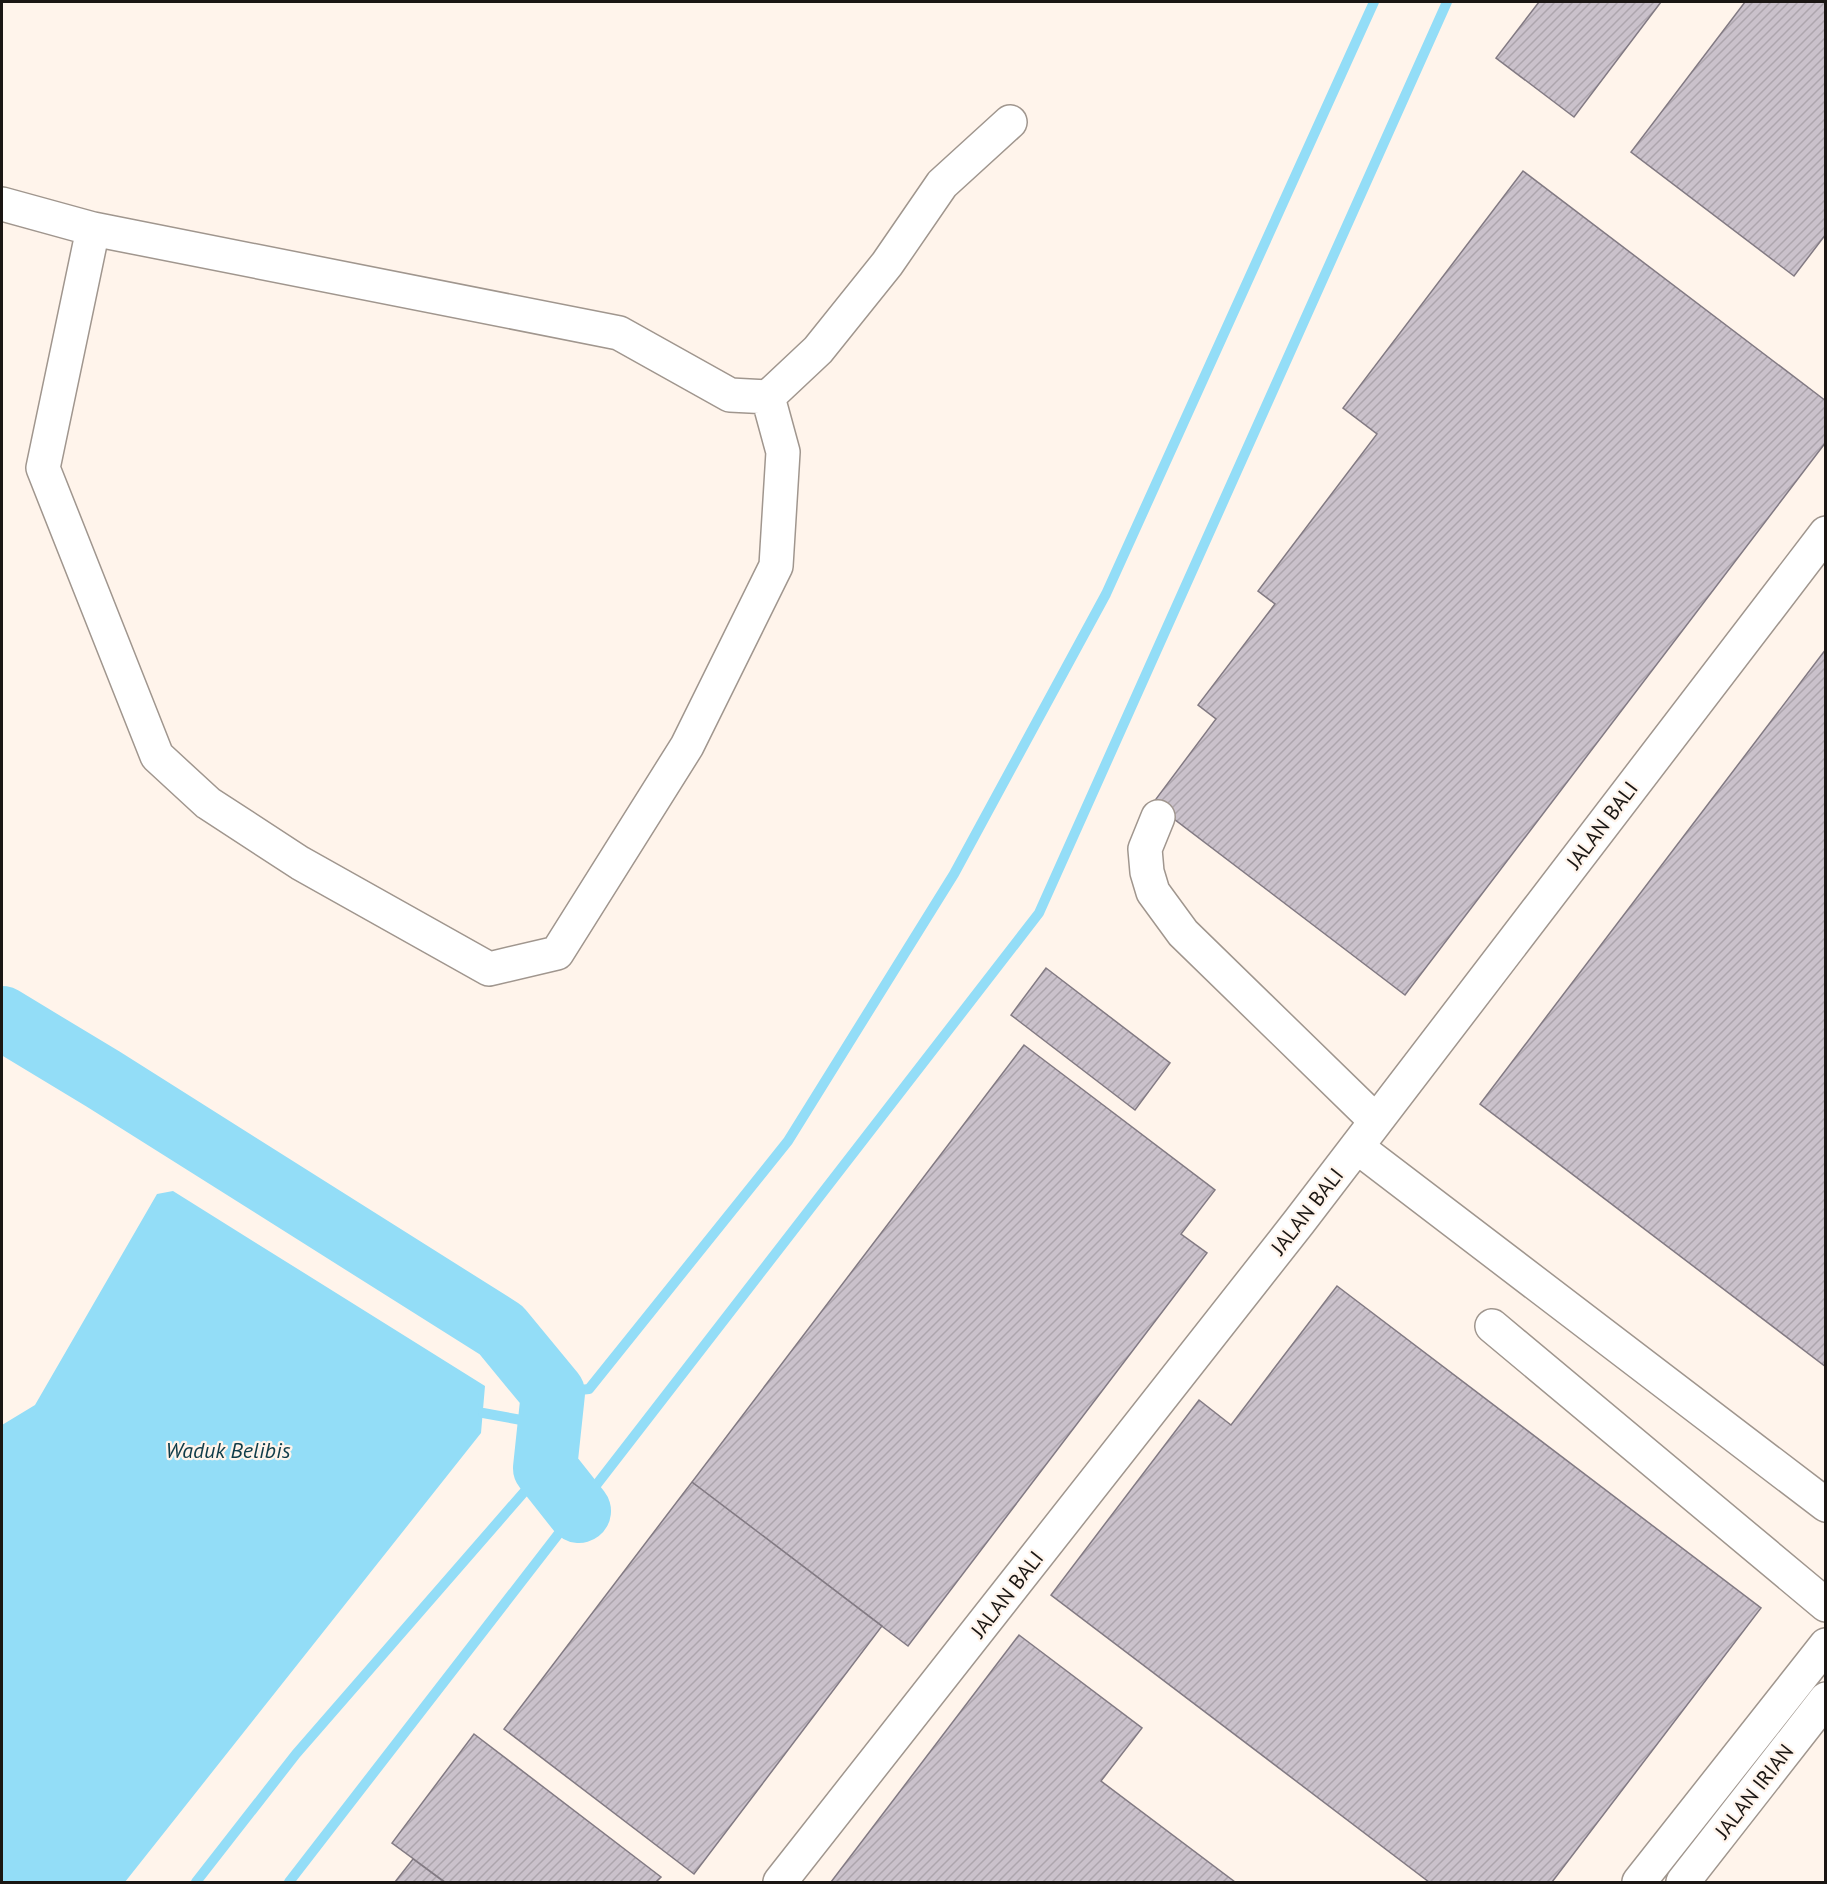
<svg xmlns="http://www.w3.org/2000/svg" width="1827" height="1884" viewBox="0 0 1827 1884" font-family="'PT Sans',sans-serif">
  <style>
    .water { fill: #93ddf7 }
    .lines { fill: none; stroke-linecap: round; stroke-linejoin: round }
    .stream { stroke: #93ddf7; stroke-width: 10 }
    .river { stroke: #93ddf7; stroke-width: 64 }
    .building { fill: url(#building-hatch); stroke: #827a83; stroke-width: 1.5 }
    .minor-casing { stroke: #a0968e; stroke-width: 36 }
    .minor { stroke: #fff; stroke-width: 33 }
    .labels { text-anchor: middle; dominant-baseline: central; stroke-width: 4.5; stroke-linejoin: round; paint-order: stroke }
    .street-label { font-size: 21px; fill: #1a1613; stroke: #fff4eb }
    .water-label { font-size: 22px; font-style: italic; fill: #0f3c49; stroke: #fff4eb }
  </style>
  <defs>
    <pattern id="building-hatch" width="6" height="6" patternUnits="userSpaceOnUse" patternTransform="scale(1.5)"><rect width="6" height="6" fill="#cac1cb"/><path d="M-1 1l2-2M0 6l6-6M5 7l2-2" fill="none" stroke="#ada5ad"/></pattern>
  </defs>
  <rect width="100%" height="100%" fill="#fff4eb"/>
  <path class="water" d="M173,1191l312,195 -4,47 -356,449h-123v-457l33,-20 122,-211z"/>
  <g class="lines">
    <path class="stream" d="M553,1393l36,-4 199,-248 166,-267 152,-280 268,-592
      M483,1413l66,12
      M196,1882l100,-128 249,-286
      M289,1882l750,-969 408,-911"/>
    <path class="river" d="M2,1018l101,61 398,251 52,63 -8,75 34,43"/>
  </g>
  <path class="building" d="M1539,2h122l-87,115 -78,-59z
    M1745,2h81v232l-32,42 -163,-124z
    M1523,171l303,230v41l-421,553 -252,-192 63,-84 -18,-14 77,-101 -17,-13 119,-157 -34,-26z
    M1826,649v718l-346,-263z
    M1046,968l124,95 -35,47 -124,-95z
    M1024,1045l191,145 -34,44 26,19 -299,393 -216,-164z
    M1337,1286l424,322 -209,274h-123l-378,-287 148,-195 32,25z
    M692,1482l190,144 -188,248 -190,-145z
    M1019,1635l123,93 -41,53 134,101h-404z
    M474,1734l187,143 -5,5h-211l-53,-39z
    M413,1859l31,23h-49z"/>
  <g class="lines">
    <g class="minor-casing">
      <path id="minor" d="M2,204l91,25 526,104 111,62 38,2 50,-47 69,-86 55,-80 68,-62
        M93,229l-50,239 114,288 51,47 92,60 189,106 68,-16 130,-207 89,-180 7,-114 -15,-55
        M1158,817l-13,32 2,23 6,20 30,41 193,188
        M1357,1147l469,358
        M1492,1326l334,279
        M780,1882l519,-660 527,-689
        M1639,1882l187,-237
        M1683,1882l143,-183"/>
    </g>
    <use href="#minor" class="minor"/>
  </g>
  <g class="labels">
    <g class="street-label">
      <text transform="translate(1602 825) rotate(-53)">JALAN BALI</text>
      <text transform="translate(1307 1211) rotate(-52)">JALAN BALI</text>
      <text transform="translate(1007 1594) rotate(-52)">JALAN BALI</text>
      <text transform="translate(1754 1791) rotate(-52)">JALAN IRIAN</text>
    </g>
    <g class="water-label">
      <text x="228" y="1450">Waduk Belibis</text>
    </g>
  </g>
  <rect width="1827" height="1884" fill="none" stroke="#1a1613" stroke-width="6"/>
</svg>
